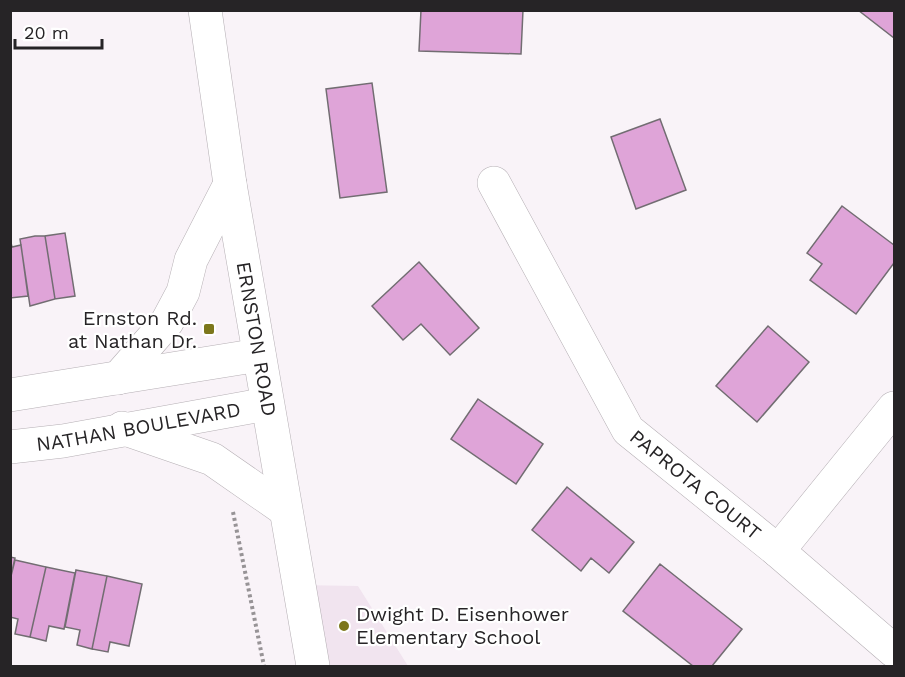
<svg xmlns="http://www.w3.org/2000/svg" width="905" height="677" viewBox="0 0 905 677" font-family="'Work Sans',sans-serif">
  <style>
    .built { fill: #f1e4ef }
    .building { fill: #dfa4d8; stroke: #726d72; stroke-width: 1.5 }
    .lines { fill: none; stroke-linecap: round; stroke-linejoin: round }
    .street-casing { stroke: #b5afb4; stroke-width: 34 }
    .secondary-casing { stroke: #b5afb4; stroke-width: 34 }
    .path { stroke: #979396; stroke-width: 4; stroke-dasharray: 3 3; stroke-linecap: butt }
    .street { stroke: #fff; stroke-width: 33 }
    .secondary { stroke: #fff; stroke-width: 33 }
    .poi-dot { fill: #7c771b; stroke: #fff; stroke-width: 2 }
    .labels { text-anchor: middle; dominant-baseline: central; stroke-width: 4.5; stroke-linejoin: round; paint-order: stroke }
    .poi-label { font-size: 20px; fill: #262426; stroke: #fff; text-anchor: end }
    .street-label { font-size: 20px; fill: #262426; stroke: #fff }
  </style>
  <rect width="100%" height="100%" fill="#f9f3f8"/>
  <path class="built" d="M298,585l60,1 50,80h-95z"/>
  <path class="building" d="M421,10h102l-2,44 -102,-3z
    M858,10h36v28z
    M372,83l15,109 -47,6 -14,-109z
    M660,119l26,71 -50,19 -25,-72z
    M842,206l52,39v18l-38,51 -46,-34 12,-16 -15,-11z
    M65,233l10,63 -20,3 -10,-63z
    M35,236h10l10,63 -25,7 -10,-67z
    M10,239l2,8 9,-2 7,51 -18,2z
    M419,262l60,66 -29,27 -29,-31 -18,16 -31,-34z
    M768,326l41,36 -52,60 -41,-36z
    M478,399l65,45 -27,40 -65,-45z
    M567,487l67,55 -25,31 -18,-15 -10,13 -49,-41z
    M10,557l5,1 -5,22z
    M15,560l31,7 -16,70 -15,-3 3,-15 -8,-2v-37z
    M660,564l82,65 -30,37h-19l-70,-55z
    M46,567l29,6 -11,56 -15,-3 -3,15 -16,-4z
    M76,570l31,6 -15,73 -15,-4 3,-15 -15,-3z
    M107,576l35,8 -13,62 -19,-4 -2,10 -16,-3z"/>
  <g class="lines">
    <g class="street-casing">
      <g id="street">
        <path id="s1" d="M494,183l134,247 150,121 116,100"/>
        <path d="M10,395l249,-40"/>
        <path id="s2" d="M10,447l53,-6 204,-37"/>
        <path d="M778,551l116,-143"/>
      </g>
    </g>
    <g class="secondary-casing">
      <g id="secondary">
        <path id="s3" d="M205,10l25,174 83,482"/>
        <path d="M118,378l49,-56 16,-30 8,-32 39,-76"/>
        <path d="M122,428l90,31 72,50"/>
      </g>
    </g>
    <path class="path" d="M233,512l31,154"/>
    <use href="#street" class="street"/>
    <use href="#secondary" class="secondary"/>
  </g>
  <g class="poi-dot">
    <rect x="203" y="323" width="12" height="12" rx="3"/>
    <circle cx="344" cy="626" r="6"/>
  </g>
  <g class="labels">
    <g class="poi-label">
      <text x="197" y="318">Ernston Rd.<tspan x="197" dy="23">at Nathan Dr.</tspan></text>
      <text x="356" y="614" text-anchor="start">Dwight D. Eisenhower<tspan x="356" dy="23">Elementary School</tspan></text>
    </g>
    <g class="street-label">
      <text stroke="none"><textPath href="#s3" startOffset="333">ERNSTON ROAD</textPath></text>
      <text stroke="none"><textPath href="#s2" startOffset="130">NATHAN BOULEVARD</textPath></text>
      <text stroke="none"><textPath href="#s1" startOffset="368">PAPROTA COURT</textPath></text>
    </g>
  </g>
  <rect width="905" height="677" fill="none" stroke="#262426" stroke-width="24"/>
  <path d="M15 39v9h87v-9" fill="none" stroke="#262426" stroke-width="3"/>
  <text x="24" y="39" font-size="18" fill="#262426" stroke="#ffffff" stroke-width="4.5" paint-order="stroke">20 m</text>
</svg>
